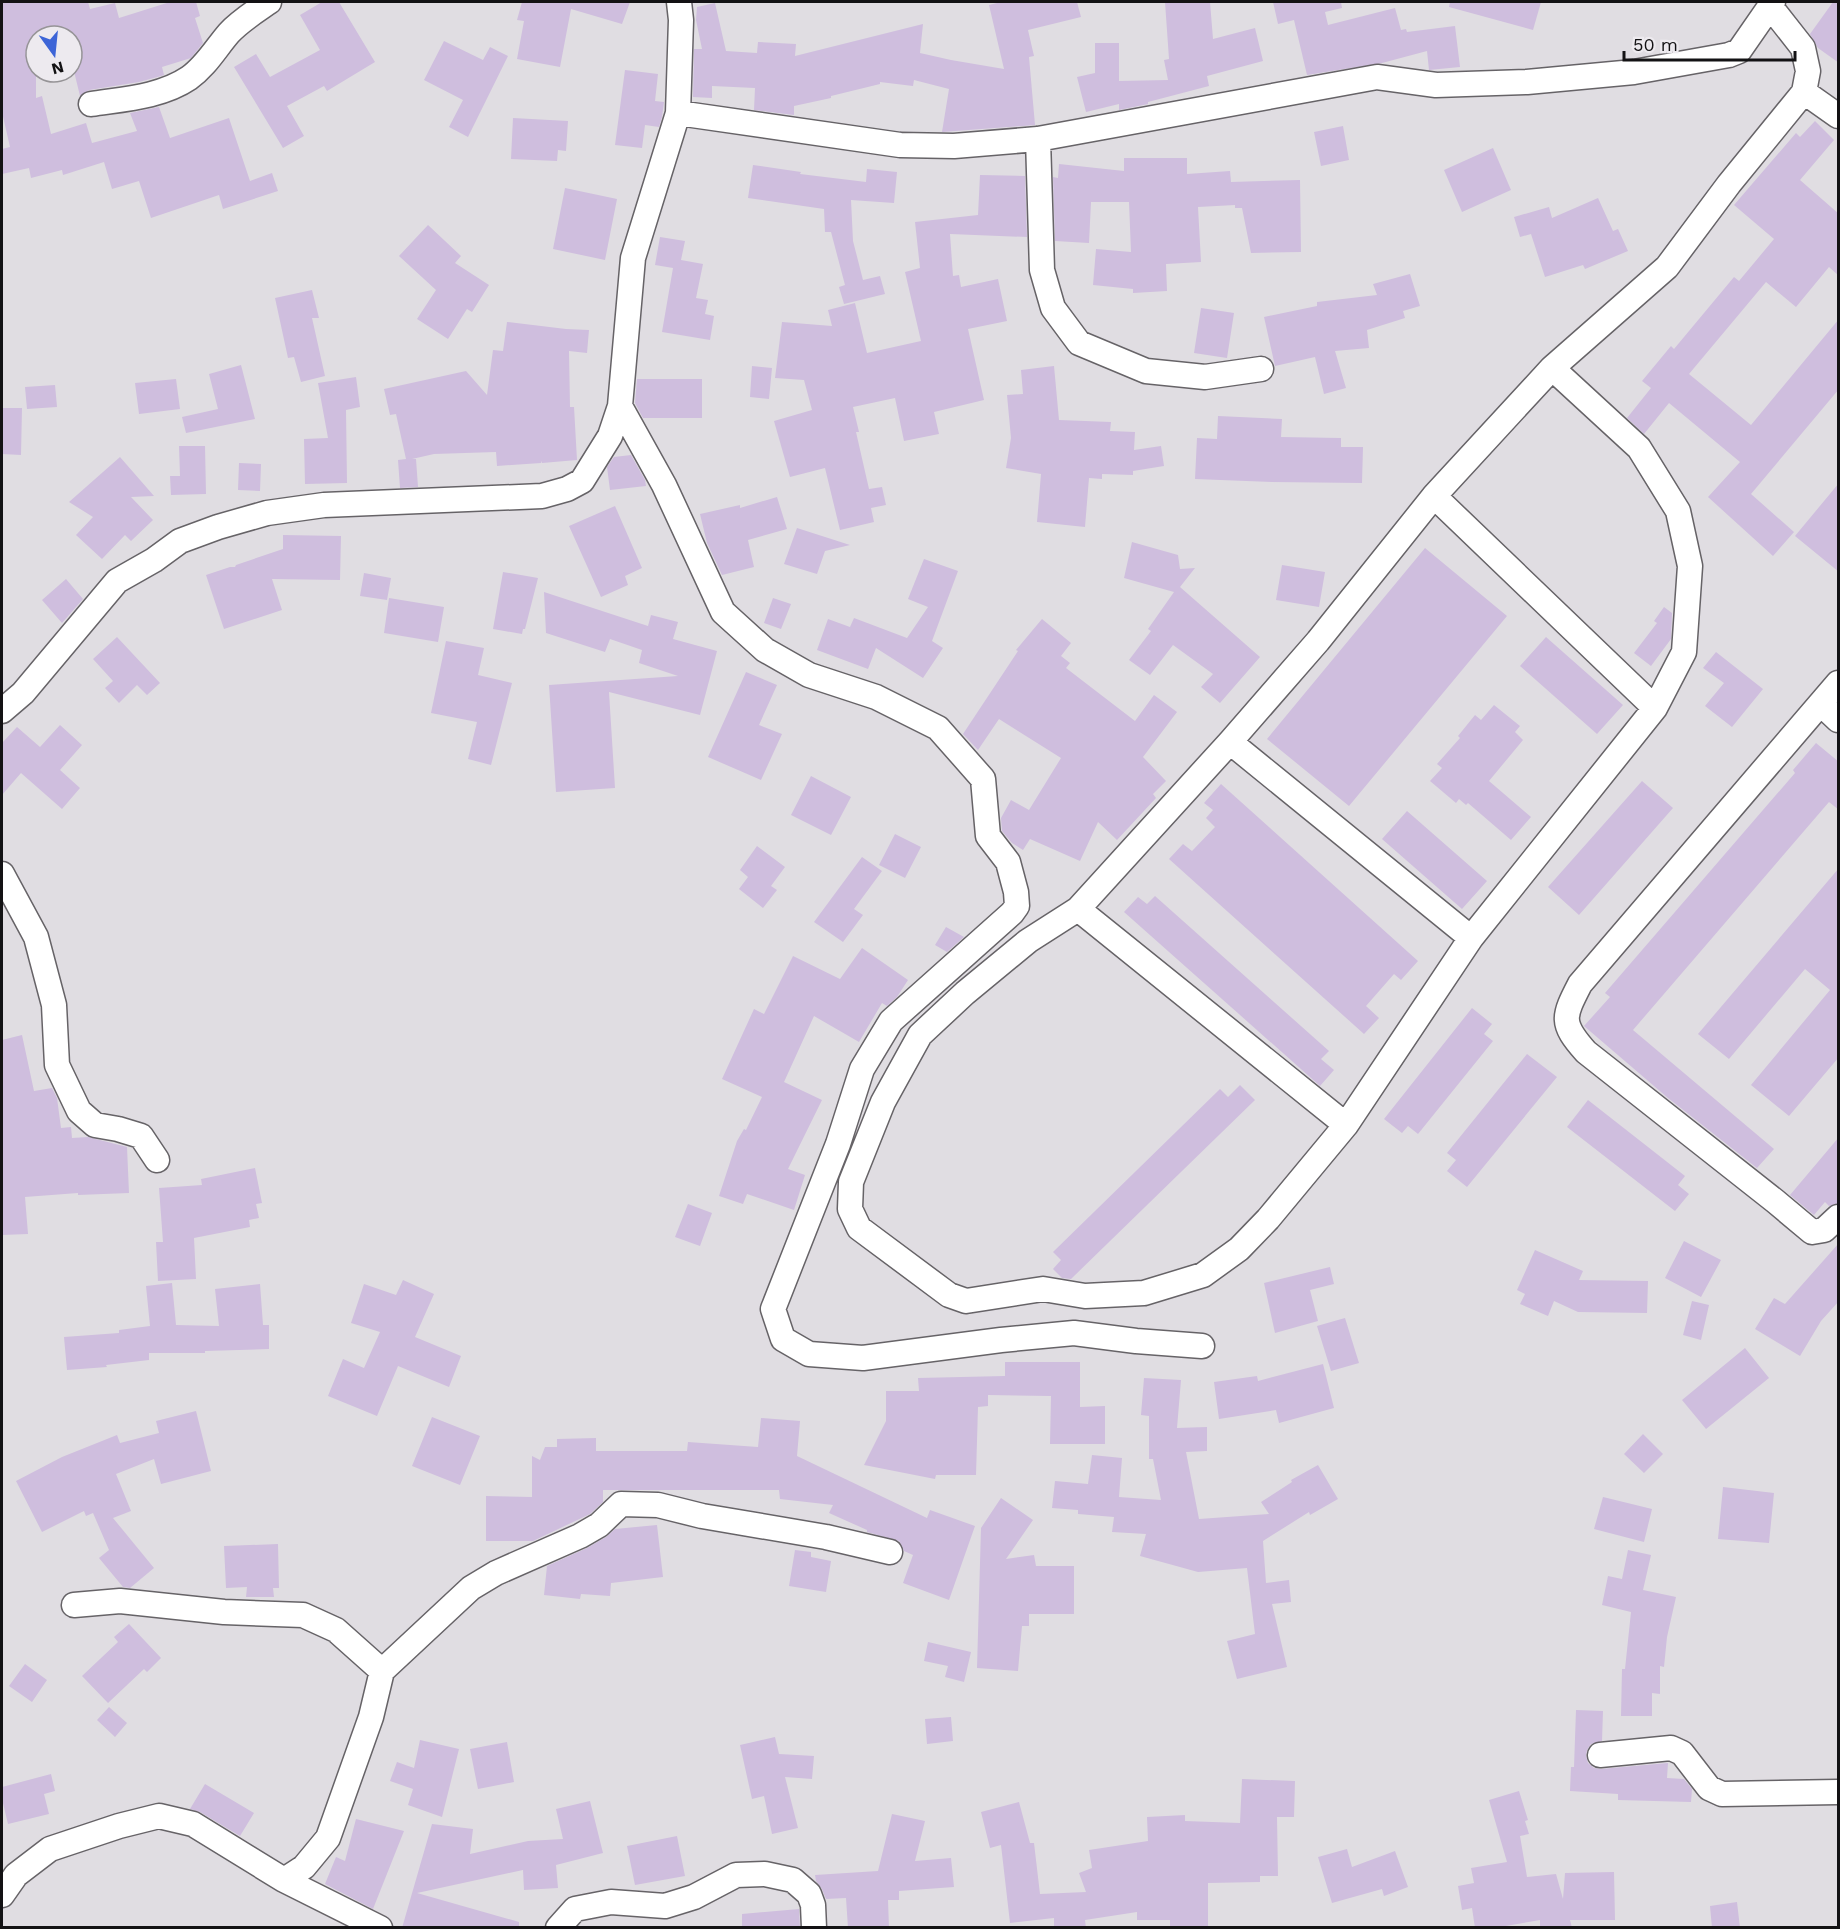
<svg xmlns="http://www.w3.org/2000/svg" width="1840" height="1929" viewBox="0 0 1840 1929" font-family="'Work Sans',sans-serif">
  <style>
    .building { fill: #cfbede }
    .lines { fill: none; stroke-linecap: round; stroke-linejoin: round }
    .minor-casing { stroke: #666367; stroke-width: 27 }
    .minor { stroke: #fff; stroke-width: 24 }
  </style>
  <rect width="100%" height="100%" fill="#e0dde2"/>
  <path class="building" d="M2,2h86l2,7 25,-6 4,15 51,-16h26l4,14 -5,2 8,25 -12,15 -29,9 2,8 -3,1 -22,6 -50,8 -9,6 -8,-33v-27h-36v62l6,-2 9,38 35,-11 6,20 45,-12 -7,-18 29,-6 11,31 59,-20 21,63 22,-8 6,18 -55,18 -4,-14 -68,23 -12,-37 -27,8 -8,-27 -41,13 -1,-5 -31,8 -2,-10 -27,6v-25l8,-2 -8,-35z
    M322,2h17l36,60 -48,29 -3,-5 -37,20 17,30 -21,12 -49,-81 22,-13 14,23 50,-27 -20,-35z
    M522,2h108l-8,22 -51,-15 -11,58 -43,-8 7,-38 -7,-1z
    M1001,2h76l4,15 -53,13 6,26 -5,1 6,68 -93,7 7,-43 -35,-9 -1,6 -33,-4v2l-49,12v2l-37,8v9l-40,-5 1,-22 -43,-2v12l-19,-1 1,-48h8l-6,-29 1,-13 18,-4 11,48 31,2 1,-11 38,2 -1,12 128,-32 -3,29 31,7 53,9 -15,-64z
    M1165,2h45l3,37 42,-11 8,33 -56,15 2,10 -61,16v2l-29,6v-6l-33,8 -9,-35 18,-4v-30h24v38l49,-1 -4,-20 5,-1z
    M1273,2h68l1,6 -17,4 3,13 67,-17 6,22 5,-1 1,3 48,-6 5,41 -31,3 -2,-19 -45,12 -75,12 -13,-55 -16,4z
    M1450,2h91l-8,28 -84,-23z
    M1833,2h6v61l-21,-15 -8,-14z
    M444,41l39,19 7,-13 18,9 -40,81 -19,-10 14,-27 -39,-20z
    M625,70l33,4 -3,27 9,1 -2,15 -3,10 -14,-2 -3,23 -27,-3z
    M513,118l55,3 -2,30 -8,-1 -1,11 -46,-2z
    M1815,121l19,19 -34,40 39,34v62l-10,-9 -33,40 -30,-25 -77,92 62,51 88,-106v70l-88,105 43,38 -21,24 -65,-59 32,-35 -71,-59 -25,31 -17,-16 24,-30 -9,-7 29,-35 3,3 60,-72 5,4 35,-42 -40,-34 62,-72 4,4z
    M1343,126l6,34 -28,6 -7,-34z
    M1493,148l18,42 -49,22 -18,-42z
    M1124,158h63v16l43,-3 1,11 69,-2 1,72 -50,1 -9,-45h-7v-3l-37,2 3,55 -35,2 1,27 -34,2v-4l-40,-4 3,-36 35,3 -2,-50h-38l-2,41 -34,-2 -2,-64 5,1 1,-14 65,7z
    M753,165l48,7 -1,2 66,8 1,-13 30,3 -3,31 -43,-3 2,41 10,39 17,-4 5,18 -41,10 -5,-17 6,-2 -14,-53h-6l-1,-23 -76,-11z
    M980,175l45,1 2,61 -77,-3 3,42 6,-1 2,12 37,-8 9,42 -39,8 16,71 -50,12 5,22 -35,7 -9,-43 -42,9 6,25h-3l13,57 13,-2 4,18 -15,3 3,14 -34,8 -15,-62 -35,9 -16,-56 38,-11 -8,-30 -29,-2 7,-56 50,4 -4,-16 27,-7 12,50 54,-12 -16,-69 15,-4 -5,-46 63,-7z
    M565,188l52,11 -12,61 -52,-11z
    M1598,198l15,33 5,-2 10,22 -43,18 -2,-4 -38,12 -14,-43 -11,3 -6,-20 35,-10 3,11z
    M428,225l33,31 -6,7 34,22 -17,27 -5,-3 -19,30 -31,-20 19,-29 -37,-34z
    M660,237l25,4 -4,19 22,4 -7,34 12,2 -3,14 9,2 -4,24 -48,-8 11,-64 -18,-3z
    M1410,274l10,32 -17,5 2,7 -38,12 2,18 -34,3 11,37 -22,6 -9,-37 -40,9 -11,-49 53,-11v-4l60,-7 -4,-11z
    M312,290l7,28h-7l13,58 -24,6 -7,-25 -6,1 -13,-60z
    M1201,308l33,5 -7,45 -33,-5z
    M507,322l59,7 23,1 -2,23 -18,-2 1,56h4l3,53 -35,3 -1,-2v2l-44,3 -1,-14 -62,2 -22,5h4l2,28 -18,1 -2,-28 8,-1 -10,-45 -6,1 -6,-26 82,-18 21,24 6,-45 10,1z
    M241,365l14,54 -69,14 -4,-16 36,-8 -9,-35z
    M752,366l20,2 -3,31 -19,-2z
    M1054,366l5,54 52,2 -1,9 25,1 -1,18 27,-4 3,20 -31,5v4l-31,-1v5l-13,-1 -4,49 -48,-5 4,-48 -35,-6 5,-30 -4,-43 16,-1 -2,-24z
    M356,377l4,30 -14,3 1,73 -42,1 -1,-45 24,-1 -10,-55z
    M176,379l4,30 -41,5 -4,-31z
    M637,379h65v39h-59l-8,-15z
    M55,385l2,22 -30,2 -2,-22z
    M2,408h20l-1,47 -19,-1z
    M1218,416l64,3 -1,18 60,1v9h22l-1,36 -90,-1 -77,-3 2,-41 20,1z
    M179,446h26l1,48 -35,1 -1,-19h10z
    M631,455l14,25 1,6 -36,4 -3,-23 7,-10z
    M120,457l34,39 -23,1 22,23 -22,21 -6,-6 -23,24 -26,-24 17,-18 -24,-15z
    M239,463l22,1 -1,27 -22,-1z
    M1839,483v89l-44,-36z
    M777,497l10,32 -39,11 6,27 -32,8 -15,-32 -7,-29 40,-9v3z
    M615,506l27,62 -17,8 3,9 -27,12 -32,-71z
    M797,528l53,17 -25,6 -8,23 -33,-10z
    M283,535l58,1 -1,44 -68,-1 10,31 -58,19 -18,-54 24,-8h5l1,-2 47,-16z
    M1132,542l46,13 2,14 15,-1 -15,19 80,70 -40,46 -19,-16 12,-13 -40,-29 -23,30 -21,-15 22,-29 -3,-2 26,-37 -50,-14z
    M1425,548l82,68 -158,190 -82,-67z
    M924,559l34,12 -26,70 11,7 -20,30 -47,-30 -8,21 -51,-19 11,-31 22,8 4,-9 53,20 21,-31 -20,-8z
    M1282,565l43,7 -6,35 -43,-7z
    M503,572l35,6 -13,51h-2l-1,5 -29,-5z
    M364,573l27,5 -4,22 -27,-4z
    M66,579l17,20 -21,24 -20,-23z
    M544,592l104,34 3,-11 27,7 -5,17 44,12 -17,64 -91,-23 6,96 -59,4 -7,-107 129,-9 -39,-13 3,-13 -32,-11 -5,13 -59,-19z
    M389,598l55,9 -6,35 -54,-9z
    M773,598l18,6 -10,25 -17,-6z
    M1664,607l8,6 -1,26 -20,27 -17,-13 23,-30 -3,-2z
    M1042,619l29,24 -10,13 9,7 -4,5 69,53 19,-26 23,17 -34,45 23,24 -13,13 3,4 -39,42 -19,-18 -18,39 -50,-22 -7,11 -11,-7 -10,-12 -1,-13 10,-18 18,10 32,-52 -62,-39 -21,31 -15,-16 55,-83 -2,-1z
    M117,637l43,46 -13,12 -10,-10 -18,18 -14,-15 8,-7 -20,-22z
    M1546,637l77,68 -26,29 -77,-68z
    M446,641l38,7 -6,27 34,8 -21,82 -23,-6 9,-37 -46,-9z
    M1716,652l47,37 -31,38 -27,-21 19,-23 -21,-15z
    M746,672l31,13 -18,40 23,9 -21,46 -53,-23z
    M1494,705l26,21 -5,6 8,8 -34,41 42,36 -20,23 -43,-37 -2,2 -7,-6 -3,4 -26,-22 12,-13 -5,-4 23,-26 -2,-2 17,-21 6,5z
    M60,725l22,20 -22,25 20,18 -18,21 -41,-36 -19,22v-52l15,-16 23,20z
    M1816,743l23,19v48l-10,-8 -196,228 141,119 -17,19 -89,-70 -84,-72 26,-29 -5,-4 190,-220 -2,-3z
    M811,776l40,21 -20,38 -40,-20z
    M1642,781l31,27 -94,107 -31,-28z
    M1221,784l197,177 -17,19 -7,-6 -28,32 13,12 -15,16 -195,-175 14,-15 9,7 23,-24 -9,-9 7,-8 -9,-7z
    M1407,811l80,70 -25,28 -80,-70z
    M895,834l26,13 -16,31 -26,-13z
    M757,846l28,21 -14,19 6,4 -14,18 -24,-19 9,-12 -8,-7z
    M862,857l20,14 -28,38 9,6 -20,27 -29,-20z
    M1839,868v189l-50,59 -38,-31 79,-95 -25,-21 -76,90 -31,-25z
    M1155,896l174,155 -8,8 13,11 -14,16 -196,-174 14,-15 9,7z
    M946,927l18,10 -17,15 -12,-7z
    M862,948l46,32 -11,17 -10,9 -5,-3 -23,39 -45,-26 -30,66 38,18 -34,69 17,6 -11,35 -47,-16 -4,10 -24,-8 18,-55 7,-12 2,1 16,-33 -40,-18 32,-70 10,5 29,-58 47,23z
    M1472,1008l20,16 -8,10 9,7 -75,93 -10,-8 -6,7 -18,-14z
    M22,1035l12,56 18,-3 5,10 4,30 10,-1 1,11 16,-1 39,10 2,46 -51,2v-2l-53,4 3,37 -26,1v-195z
    M1527,1054l30,23 -90,110 -20,-16 9,-11 -9,-7z
    M1240,1085l15,15 -184,179 -9,-1 -9,-9 8,-9 -8,-8 167,-163 8,8z
    M1588,1100l97,76 -7,9 11,9 -14,17 -108,-84z
    M1839,1137v66l-10,3 -4,-4 -11,13 -24,-20z
    M255,1168l7,35 -6,1 3,14 -10,2 1,7 -56,11 2,41 -38,2 -2,-39h7l-4,-54 43,-3 -1,-6z
    M688,1204l24,9 -12,33 -25,-9z
    M1684,1241l37,19 -20,37 -36,-19z
    M1839,1243v58l-18,20 -21,35 -45,-27 19,-31 11,6z
    M1535,1250l48,21 -4,9 69,1 -1,32 -69,-1 -24,-11 -6,15 -28,-12 5,-10 -8,-4z
    M1330,1267l4,17 -24,6 8,31 -43,12 -11,-50z
    M403,1280l31,14 -19,43 46,19 -12,31 -51,-21 -21,50 -49,-20 15,-37 21,9 16,-36 -29,-9 13,-39 32,11z
    M172,1283l4,42 43,1 -4,-37 45,-5 3,41h6v24l-64,2v2h-56v7l-43,5 1,2 -40,3 -3,-33 55,-4v-3l31,-4 -4,-40z
    M1692,1301l17,4 -8,35 -18,-5z
    M1345,1318l14,45 -28,8 -14,-45z
    M1745,1348l24,30 -63,51 -24,-29z
    M1005,1362h75v45l25,-1v38h-55l1,-48 -63,-1v11l-10,1 -2,68h-40l-1,4 -71,-14 22,-44v-30h33l-1,-13 87,-2z
    M1323,1364l11,44 -55,15 -3,-13 -57,9 -5,-37 43,-6 1,5z
    M1144,1378l37,2 -4,48 30,-1v24l-21,1 13,67 70,-5 -8,-12 31,-20 -1,-2 27,-15 20,34 -28,16 -1,-3 -46,29 3,42 23,-3 2,22 -19,2 15,63 -50,12 -10,-38 28,-7 -8,-66 -49,4 -58,-16 6,-22 -34,-2 2,-15 -36,-3v-4l-26,-2 3,-27 33,3 4,-29 30,3 -3,39 42,3 -8,-41h-4v-43l-8,-1z
    M196,1411l15,60 -50,13 -7,-25 -38,15 15,37 -18,7 41,50 -24,20 -7,-1 -24,-29 10,-8 -16,-37 -7,3 -2,-5 -42,21 -26,-51 46,-24 55,-22 3,8 39,-10 -3,-12z
    M432,1417l48,19 -20,49 -48,-19z
    M761,1418l39,3 -3,35 130,62 3,-8 45,16 -26,74 -46,-17 10,-28 -9,-4 -5,-10 -32,-9v-2l-38,-17 4,-8 -53,-6 -1,-9h-176v12l-13,12 -57,27h-47v-45l46,1v-41l8,4 5,-13h12v-8l39,-1v13h91l1,-9 70,5z
    M1643,1434l20,20 -19,19 -20,-19z
    M1723,1487l51,6 -5,50 -51,-4z
    M1603,1497l49,12 -8,33 -50,-13z
    M1001,1498l32,22 -27,39 28,-4 2,11h38v48h-45v12h-7l-4,45 -41,-3 4,-140z
    M657,1525l6,52 -52,6 -1,13 -29,-2 -1,5 -36,-4 3,-29 40,-18 19,-11 9,-8z
    M278,1544l1,44h-6l1,9h-28l1,-10 -21,1 -2,-42z
    M795,1550l16,2v5l20,4 -5,31 -37,-6z
    M1628,1550l23,5 -8,35 33,7 -9,40 -3,30 -4,-1v28l-8,-1v23h-31l1,-47h3l6,-57 -29,-7 6,-29 14,3z
    M129,1624l32,34 -14,14 -3,-3 -36,34 -26,-27 36,-34 -4,-5z
    M928,1642l43,10 -7,30 -19,-5 3,-11 -24,-5z
    M25,1664l22,16 -15,22 -23,-16z
    M109,1707l18,16 -12,14 -18,-17z
    M1576,1710l27,1 -1,30 -11,3 -4,6 -1,6 2,7 6,5 7,1 67,-6 -1,15 17,1 8,10 -1,13 -73,-2v-6l-48,-3 1,-24h3z
    M951,1717l2,24 -26,3 -2,-25z
    M775,1737l4,17 35,2 -2,23 -27,-2 13,51 -26,6 -8,-38 -12,3 -12,-54z
    M420,1740l39,9 -17,68 -34,-12 5,-16 -23,-8 7,-19 17,6z
    M507,1742l7,40 -36,7 -8,-40z
    M51,1774l4,17 -11,3 5,20 -41,10 -6,-25v-12z
    M1242,1779l53,2 -1,36h-17l1,59h-18v6l-52,1v45h-38v-8h-33v-8l-52,8 1,8h-32v-10l-44,5 -9,-78 -11,3 -9,-36 38,-10 11,41h4l6,51 46,-2 -7,-19 13,-5 -3,-18 59,-9 -1,-24 38,-2v6l55,2z
    M205,1784l49,29 -14,23 -40,-24 -10,-3z
    M1519,1791l9,29 -3,1 4,13 -9,2 7,41 29,-3 7,25 2,-26 49,-1 1,48h-45l2,8h-32v-8l-46,8h-19l-3,-20 -10,2 -4,-24 16,-3 -3,-15 36,-6 -18,-62z
    M590,1801l13,52 -47,12 2,23 -34,2 -1,-20 -106,23 102,29v6h-117l30,-104 41,5 -3,25 58,-13 35,-2 -7,-30z
    M892,1814l33,7 -10,40 36,-3 3,29 -55,4v9h-11l1,28h-41l-2,-30 -20,1 -4,-10 -6,-8 -1,-6 63,-4z
    M356,1819l48,12 -31,78 -48,-25 11,-27 9,4z
    M677,1836l8,40 -50,9 -8,-39z
    M1347,1849l5,18 43,-16 13,36 -24,9 -2,-7 -50,14 -14,-46z
    M1737,1902l3,26h-28l-2,-22z
    M799,1909l1,19h-58v-14z"/>
  <g class="lines">
    <g class="minor-casing">
      <path id="minor" d="M1804,92l34,24
        M91,104c32,-5 70,-7 98,-26 17,-12 27,-30 40,-45 11,-12 27,-22 40,-31
        M678,113l222,32 54,1 84,-7 339,-62 59,8 91,-3 107,-10 95,-17 10,-4 34,-49
        M1038,139l4,131 11,38 26,35 67,28 59,6 56,-8
        M1552,368l87,80 39,63 12,55 -6,86 -29,56 -184,230 -125,187 -78,94 -29,30 -36,26 -59,18 -59,3 -42,-7 -77,12 -17,-6 -90,-67 -9,-19 1,-27 32,-80 37,-67 45,-42 63,-52 50,-32 152,-167 88,-101 116,-145 118,-128 115,-101 62,-83 75,-92 4,-21 -5,-23 -33,-42
        M620,406l44,79 59,127 42,38 44,25 67,22 62,31 45,51 5,57 20,26 8,30 1,14 -5,7 -121,108 -29,48 -24,75 -65,165 10,30 26,15 54,4 138,-18 73,-7 62,8 66,5
        M1434,496l221,212
        M1838,683l-258,301c-17,33 -20,39 6,68l189,149 37,31 12,-2 14,-13
        M1821,704l17,16
        M2,711l21,-18 94,-112 37,-21 26,-19 38,-14 49,-14 57,-8 218,-9 25,-7 15,-8 28,-45 10,-30 13,-148 45,-145 3,-93 -2,-18
        M1230,742l241,196
        M2,874l34,63 18,68 3,60 22,46 16,14 23,4 23,7 16,24
        M1078,909l268,216
        M74,1605l46,-4 104,11 79,3 33,15 46,41
        M1600,1755l71,-7 11,5 27,35 13,6 116,-2
        M284,1880l20,-13 24,-29 43,-121 11,-46 89,-83 25,-15 84,-37 19,-11 22,-21 37,1 44,11 124,21 64,15
        M2,1895l14,-20 34,-26 69,-23 40,-10 34,8 91,56 96,48
        M558,1928l17,-19 36,-7 54,4 29,-9 42,-22 29,-1 28,6 16,14 4,11 1,23"/>
    </g>
    <use href="#minor" class="minor"/>
  </g>
  <rect width="1840" height="1929" fill="none" stroke="#131214" stroke-width="6"/>
  <g transform="translate(54 54) rotate(165)"><circle r="28" fill="#edeaef" stroke="#969497" stroke-width="1.5"/>
  <path d="M0-4.5L10 22L0 15L-10 22Z" fill="#3d65d7"/>
  <text y="-9" font-size="16" font-weight="bold" text-anchor="middle" fill="#131214">N</text>
  </g>
  <path d="M1624 51v9h171v-9" fill="none" stroke="#131214" stroke-width="3"/>
  <text x="1633" y="51" font-size="18" fill="#131214" stroke="#edeaef" stroke-width="4.5" paint-order="stroke">50 m</text>
</svg>
